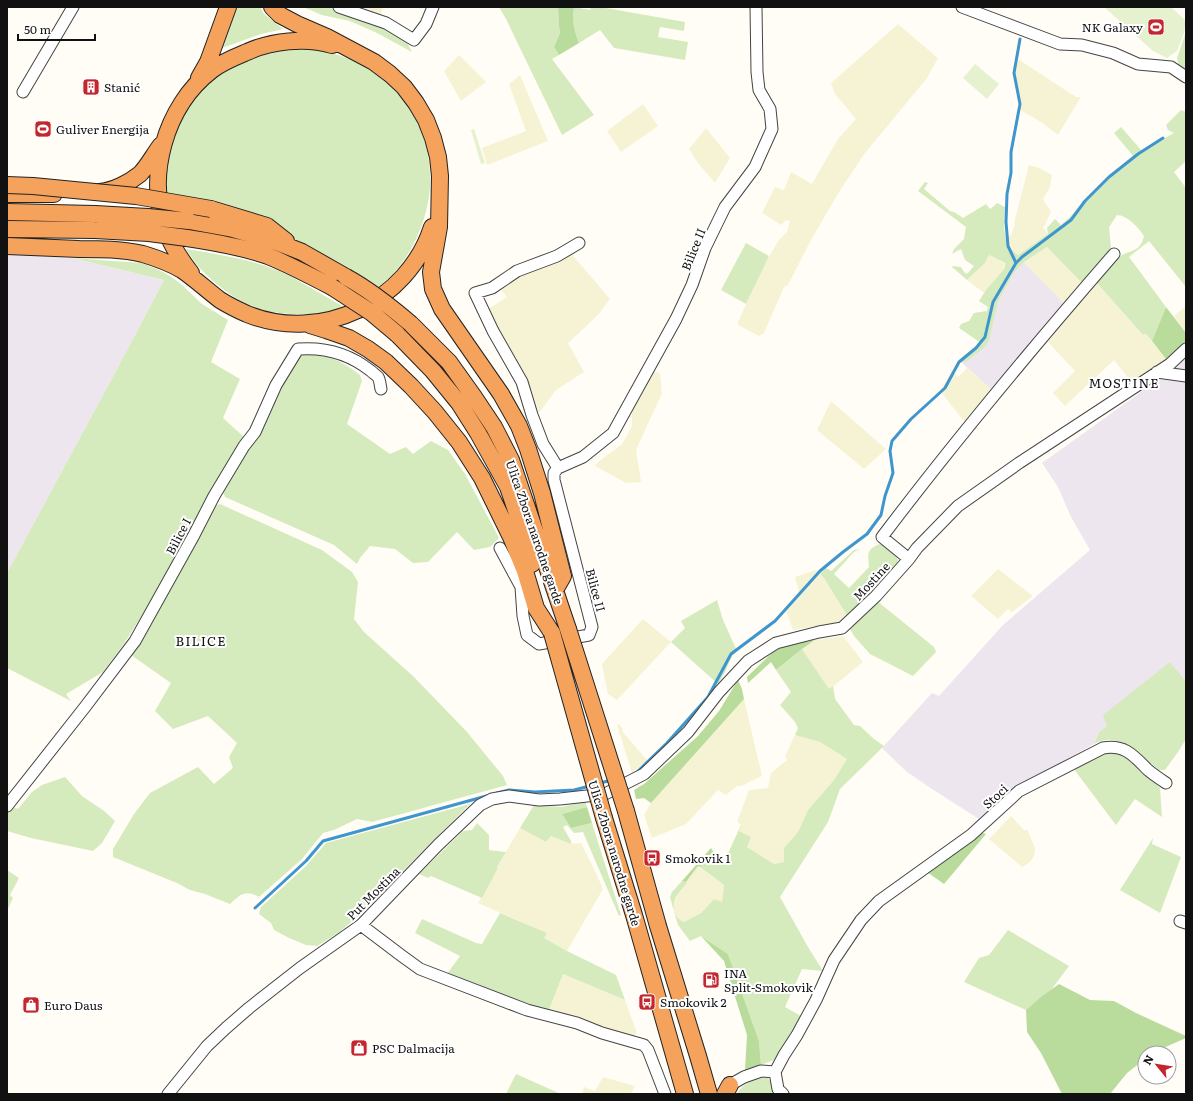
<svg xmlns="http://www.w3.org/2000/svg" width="1193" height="1101" viewBox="0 0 1193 1101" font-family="Literata,serif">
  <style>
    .industrial { fill: #eee6ef }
    .farmland { fill: #f6f3d4 }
    .green { fill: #d5ebbd }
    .forest { fill: #b9dc9c }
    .pitch { fill: #e6f2cf }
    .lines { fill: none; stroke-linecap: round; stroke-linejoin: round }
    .stream { stroke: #3f96cf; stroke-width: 3 }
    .minor-casing { stroke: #444; stroke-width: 13 }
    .highway-casing { stroke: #222; stroke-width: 18 }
    .minor { stroke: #fff; stroke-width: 11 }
    .highway { stroke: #f5a25d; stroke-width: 16 }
    .highway-bridge-casing { stroke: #222; stroke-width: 18; stroke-linecap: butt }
    .highway-bridge { stroke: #f5a25d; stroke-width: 16 }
    .labels { text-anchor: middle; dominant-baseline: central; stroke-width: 4; stroke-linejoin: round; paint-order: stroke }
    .poi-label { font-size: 12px; fill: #111; stroke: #fff; text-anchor: start }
    .street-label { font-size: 12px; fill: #111; stroke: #fff }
    .neighbourhood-label { font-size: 13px; letter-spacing: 1px; fill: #111; stroke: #fff }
  </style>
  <rect width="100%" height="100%" fill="#fffdf5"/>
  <path class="industrial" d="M7,254l65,4 92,22 -48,91 -109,202v-39l1,-4 -1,-2z
    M1024,262l41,42 -72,87 -32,-29h5l17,-13 10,-28 5,-19 15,-28z
    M1186,354v327l-16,-19 -63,64 -8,6 -5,12 -76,42 -39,33 -47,-30 -25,-17 -25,-24 50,-55 7,3 64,-71 87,-75 -19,-33 -13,-30 -16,-24 95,-68z"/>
  <path class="farmland" d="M350,7h33l-3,11z
    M898,24l40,34 -11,20 -62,75 -26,39 -28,48 -23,45 -4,2 -20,46 -5,3 -21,-11v-3l27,-59 14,-23 8,-8 3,-11 -4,-1 -5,5 -19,-12 13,-26 9,3 7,-18 21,12 26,-45 18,-20 -21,-25 -4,-11z
    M459,55l27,27 -25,19 -17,-30z
    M1018,59l58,38h5l-23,38 -17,-13 -21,-12 1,-5 -6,-32z
    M520,75l28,66 -61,24 -5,-17 44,-17 -17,-47z
    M643,104l15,22 -37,26 -14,-21z
    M706,128l24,30 -15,25 -17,-20 -9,-14z
    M1029,165l10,3 13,7 -2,12 -7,12 8,13 -6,13 -2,2 5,7 -30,21 -11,-9 -1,-8 5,-3 4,-11 -1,-1z
    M1047,247l35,36 -17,21 -41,-42z
    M569,251l41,48 -12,16 -30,28 16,29 -28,18 -17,23 -10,-29 -27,-41 -15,-33 20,-13 -8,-10 23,-15z
    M989,255l15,8 1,5 -21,25 -17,-13 18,-17z
    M1096,282l47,53 3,-1 20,25 -33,25 -19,-24 -49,46 -12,-13 22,-22 -27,-29 23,-31z
    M1186,306v27l-12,-17z
    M967,368l24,21 -27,32 -24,-30 12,-20 6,6z
    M652,371l8,2 2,20 -26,57 5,32 -15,1 -31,-17 3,-4 24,-18 10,-18v-14z
    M831,401l55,48 -22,20 -47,-39z
    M998,569l35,27 -21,16 -4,-3 -10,10 -27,-23z
    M816,570l8,8 24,39 -8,5 -47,8 -7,-20 13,-18 -4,-15z
    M643,619l28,23 -54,58 -9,-6 -6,-30z
    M843,636l20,26 -34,28 -27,-41 13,-9z
    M744,699l18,77 -21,10h-4l-11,9 -8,-5 -32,34 -34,14 -8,-23 7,-12z
    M619,724l4,5 -1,2 25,29 -15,13 -15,-48z
    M795,735l25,7 27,17 -13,21 -26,30 -10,22 -14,16v14l-10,2 -27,-17 -8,-16 3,-6 -5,-3 12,-32 19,-2 3,-15 16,-13 -2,-4z
    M1011,816l14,15 2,-2 8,19 -1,8 -4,6 -8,5 -33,-28z
    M520,828l26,14 5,-6 20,8 10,-1 15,30 7,16 -36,62 -23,-13 2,-5 -68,-30 20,-35 -1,-1z
    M698,866l26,19 -2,18 -8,-4 -13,14 -17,9 -6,-3 -3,-6 -2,-9 4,-8 10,-13 -1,-1z
    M563,974l62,26 12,33 -3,3 -6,-1 -79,-25z
    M603,1077l32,9 -4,8h-49l2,-7 11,4z"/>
  <path class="green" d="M235,7h25l4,7 19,15 -22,5 -39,14z
    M303,7h24l51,17 27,15 7,13 -35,-19 -27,-12 -28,-6z
    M499,7h59l1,19 1,7 -6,14 5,8 -7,4 42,56 -32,20 -56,-116z
    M574,7l16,3 1,-3h9l85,15 -1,9 -24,-4 -2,10 30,5 -3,18 -71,-12 -14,-18 -21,13c-5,-13 -7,-22 -5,-36z
    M1186,32v38l-8,-6 -1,-6z
    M298,50c6,0 13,-1 19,0 87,14 137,100 102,182 -9,22 -22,41 -41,55l-29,-18 -48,-26 -57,-18 -80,-33 7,-56 25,-42 14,-14 21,-13 22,-9 21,-7z
    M1181,110l5,2v49l-12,11 12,16v99l-37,-46 -20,16 37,50 -14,34 -6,-7 -3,1 -47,-53c7,-8 14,-19 23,-25 12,-8 21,-4 25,-21 -5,-8 -17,-21 -27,-21l-8,12 2,21 -14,19 -15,16 -35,-36 -23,15 -11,12 -15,28 -9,39 -6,8 -17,13h-5v-3l14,-9 6,-7 -22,-15 2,-4 8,-3 5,-8 13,-2 1,-4 -9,-6 7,-11 19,-22v-5l-16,-8 -4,8 -18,17 -16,-14 10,1 3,5 3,2 7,-8 -9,-6 -4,-11 -9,5 2,-5 10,-10 2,-12 -48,-36 7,-9 3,1 -4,6 26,22 4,1 9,6 23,-14 4,5 4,-3 3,-3 8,4 -1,20 3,19 11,9 30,-21 -1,-6 8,-9 6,6c13,-11 23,-24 35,-36 11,-12 25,-22 38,-32l-20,-24 7,-6 21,24 32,-18 -6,-3 -2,-5z
    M746,243l23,13 -23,48 -25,-14z
    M186,249c35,6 72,11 104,27 18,10 36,21 54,31 -8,2 -16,5 -24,6 -20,3 -48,1 -67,-6 -18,-7 -43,-27 -55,-41 -4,-5 -8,-11 -12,-17z
    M72,258l70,5 17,7 11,6 11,8 21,20 26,16 -17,42 29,17 -17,39 21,19 -20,32 -66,121 -35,55 -20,27 -37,22 5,7 -64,-33v-95l109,-202 48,-91z
    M309,353c23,4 33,8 51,22l2,6 -15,43 43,30 16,-7 7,7 18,-13 17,9 17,24 34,64 -9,9 -16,3 -17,-18 -29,30 -15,1 -18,-14 -25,-3 -10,12 -3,6 -23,-19 -109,-48 -2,-5 24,-43 13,-15 11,-23 4,-12 23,-43z
    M220,504l102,46 30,22 6,10 -4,37 10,13 50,45 53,55 36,44 4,9 -135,37 -15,-3 -23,11 -11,3 -21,26 -43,38c-14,-8 -19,-2 -29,7l-25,-10 -15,-4 -13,-7 -64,-26v-8l21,-35 16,-21 48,-26 16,17 19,-16 -4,-11 8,-14 -29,-27 -35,13 -18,-18 16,-28 -40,-28 84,-149z
    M880,544c9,4 16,9 19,19l-26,24v3l-25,27 -24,-39 -4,-4 6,-6 5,3 23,-21 6,-1 -6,3 -20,22 15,14 20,-21c-1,-13 -3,-18 11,-23z
    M717,600l6,20 14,31 -5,5 -7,16 -7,12 -47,-42 14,-14 -4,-7z
    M877,601l57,46 2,5 -23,24 -43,-22 -16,-18 -4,-7 1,-3z
    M802,649l27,40 4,-3 2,13 19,26 6,1 14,13 10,7 -44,43 -12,33 -48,75 28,50 15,24 -21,-2 -17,38 16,9 -27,44 -13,5 -2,-24 -31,-87 -27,-18 -11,5 -12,-16 -5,-17 -3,-11 2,-5 10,-11 4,1 1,1c-4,5 -8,9 -11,14 -5,9 -2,21 8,25l17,-9 13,-14 8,3 2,-17 -24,-18 16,-11 9,4 16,-35h1l-3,6 12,6 -4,10 27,17 10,-2v-14l14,-16 10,-22 26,-30 13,-21 -27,-17 -25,-7 3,-7 -3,-6 -15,-17 11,-13 -15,-22z
    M1170,662l16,19v58l-8,13 -13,18h-6c-12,-10 -36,-32 -52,-30 -4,0 -9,2 -13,4l5,-12 8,-6 -4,-11z
    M1115,751l11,4 34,33 2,29 -27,-18 -19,26 -43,-57 32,-16z
    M65,777l17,19 22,15 11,10 -13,22 -9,8 -62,-13 -24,-7v-20l4,-5 7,3 14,-17 10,-7z
    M585,801l2,6 -25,7 9,14 21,-5 29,92 -2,1 -36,-84 -9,1 -7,-8 -4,2 8,14v3l-20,-8 -5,6 -26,-14 14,-23 28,2z
    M470,804l-74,74 -4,-1 -24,31 -30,25 -21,13 -11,-1 -17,-7 -15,-8 -3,-7 -12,-9 2,-7 45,-41 20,-23z
    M477,823l12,12v15l17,2 -9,15 1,1 -16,30 -51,-22 -3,2 -9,-4 44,-43 9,-1z
    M1153,838l-1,6 29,13 -21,56 -40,-23z
    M7,870l12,8 -9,17 3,3 -6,13z
    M500,913l47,20 -3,5 23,13 49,24 9,25 -62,-26 -14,36 -21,-4 -34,-12 -26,-13 -21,-7 13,-18 -45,-23 7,-14 54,24 6,1z
    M1008,930l61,36 -18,24 -25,20 -62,-28 15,-24 10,-3z
    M516,1074l45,20h-55z
    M766,1076l8,10v8h-38c9,-11 15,-15 30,-18z"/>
  <path class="forest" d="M558,7h16c-2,14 0,23 5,36l-20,12 -5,-8 6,-14 -1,-7z
    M1166,307l20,26v11l-20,15 -14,-18z
    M815,640l-13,9 -26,21 -5,-8 -23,21 -1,-6 28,-27 18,-6z
    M738,680l4,9 2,10 -93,104 -7,-5 -8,1 -2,-9 10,-6 54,-48 21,-25z
    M587,807l5,16 -21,5 -9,-14z
    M983,833l3,1 -42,50 -17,-12z
    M711,848l5,8 -16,11 -2,-1 -12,16 -4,-1z
    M701,936l27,18 31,87 2,24 -9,4 -7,1 2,-35 -23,-74z
    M1059,984l31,16 24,1 22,12 50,23v2l-34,15h-7v6l-18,14 -17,21h-48l-21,-41 -14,-21 -1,-22 15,-13z"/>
  <path class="pitch" d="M1104,7h67l15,14 -2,12 -7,18 -10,7 -14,-7z
    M975,64l24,20 -12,15 -24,-21z
    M474,129l11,34 -4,1 -10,-34z"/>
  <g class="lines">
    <path class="stream" d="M1016,263l-8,-17 -2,-24 1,-28 4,-21v-21l9,-48 -6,-31 6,-34
      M636,773l31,-30 41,-46 23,-43 44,-33 45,-50 23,-19 24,-18 14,-19 4,-19 8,-23 -3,-22 2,-10 19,-22 34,-31 14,-26 17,-14 9,-11 8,-35 23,-39 6,-6 49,-37 14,-19 24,-24 29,-23 25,-16
      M600,783l12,-3
      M497,793l12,-3 26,2 39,-2 16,-4
      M255,908l51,-47 17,-20 167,-46"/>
    <g class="minor-casing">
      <path id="minor" d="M339,7l47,16 28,17 12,-16 7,-17
        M962,7l98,37 22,1 31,8 25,11 33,3 15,10
        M23,92l50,-85
        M579,243l-22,13 -40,15 -25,17 -17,5 18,38 29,51 10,33 11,29 15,24 25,-11 30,-24 63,-114 16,-34 13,-37 20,-41 30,-40 17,-38 -2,-20 -11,-19 -2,-18 -1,-65
        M1157,372l29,4
        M500,548l21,39 2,29 4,19 12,9 50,-9 3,-8 -38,-147v-7l4,-5
        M909,559l-27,-22c74,-98 152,-191 232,-283
        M7,806l78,-99 50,-66 59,-106 20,-39 30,-50 11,-14 21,-47 22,-36c26,-2 52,5 73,22 2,2 5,4 7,6 2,3 2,8 3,12
        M1180,921l6,2
        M361,925l41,31 18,13 107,41 50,13 25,10 42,12 4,5 17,44
        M730,1085l14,-8 17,-6 14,1
        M168,1094l39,-48 19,-18 23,-20 51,-40 61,-43 77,-80 42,-40 12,-6 17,-3 30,4 21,-1 45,-5 39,-20 44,-42 31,-40 29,-31 28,-18 43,-11 23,-4 34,-32 33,-37 8,-11 41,-42 61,-43 151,-99 16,-15
        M783,1094l-5,-5 -3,-17 9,-17 13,-20 19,-35 18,-40 27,-40 18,-19 92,-66 48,-44 84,-43c22,-4 31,8 45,22 6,5 12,9 18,13"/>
    </g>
    <g class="highway-casing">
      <path id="highway" d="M272,7l8,8 17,9 30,13 47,25 16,12 14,13 12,16 10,17 7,18 5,19 2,19 -1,51 -8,45 2,17 9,20 59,85 18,32 9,23 14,44 21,83 -8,14
        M199,78l9,-16 20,-55
        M99,192c14,-1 30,-9 41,-18 8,-8 14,-20 21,-29
        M7,194h47
        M211,209l56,17 19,15
        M7,212l88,2
        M189,221l44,8 41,12 28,11 44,25
        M7,229l88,1
        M187,238c27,4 55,9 81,18 22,9 43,20 64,31
        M7,246c24,1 48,2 72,3 22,0 43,0 64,5 13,4 27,9 39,16 13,9 25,20 38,30 8,5 18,10 27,14 74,30 161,-12 185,-87
        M191,273c-10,-13 -19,-26 -24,-41 -22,-55 -2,-126 45,-162 10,-8 23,-13 35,-18 24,-11 59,-15 85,-7
        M411,324l38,38 25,35 20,30 17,33 57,169
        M310,325l16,5 23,8 19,11 18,13 25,24 24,26 24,30 23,36 29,59 14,34 11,37 16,25
        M397,334l36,37 26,32 19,30 30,54 12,35 12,42
        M626,811l32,115 40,130 11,38
        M604,818l30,97 51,179
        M725,1094l5,-9"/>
    </g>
    <use href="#minor" class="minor"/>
    <use href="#highway" class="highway"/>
    <g class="highway-bridge-casing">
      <path id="highway-bridge" d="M7,185l26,1 103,10 75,13
        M95,214l53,3 41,4
        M95,230l54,3 38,5
        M346,277c24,13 45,30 65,47
        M332,287l40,26 25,21
        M568,629l58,182
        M552,633l52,185"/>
    </g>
    <use href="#highway-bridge" class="highway-bridge"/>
  </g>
  <defs>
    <g id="stadium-square" transform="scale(0.9)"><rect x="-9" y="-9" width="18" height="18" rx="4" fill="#c4262e" stroke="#fff"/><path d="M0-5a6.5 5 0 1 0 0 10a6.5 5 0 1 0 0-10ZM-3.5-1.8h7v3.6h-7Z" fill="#fff"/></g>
    <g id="building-square" transform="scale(0.9)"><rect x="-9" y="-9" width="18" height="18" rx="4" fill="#c4262e" stroke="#fff"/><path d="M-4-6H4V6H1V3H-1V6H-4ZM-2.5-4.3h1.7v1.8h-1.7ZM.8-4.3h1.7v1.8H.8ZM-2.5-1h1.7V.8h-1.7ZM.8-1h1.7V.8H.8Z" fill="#fff"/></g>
    <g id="bus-square" transform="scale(0.9)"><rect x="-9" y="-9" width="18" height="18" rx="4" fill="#c4262e" stroke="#fff"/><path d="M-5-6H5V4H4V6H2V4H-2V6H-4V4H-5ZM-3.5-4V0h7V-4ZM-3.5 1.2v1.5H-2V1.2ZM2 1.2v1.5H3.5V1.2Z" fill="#fff"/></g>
    <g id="fuel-square" transform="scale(0.9)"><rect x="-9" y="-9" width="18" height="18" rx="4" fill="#c4262e" stroke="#fff"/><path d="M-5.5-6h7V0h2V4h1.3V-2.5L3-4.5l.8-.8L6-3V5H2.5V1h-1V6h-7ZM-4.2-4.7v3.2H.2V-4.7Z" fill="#fff"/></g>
    <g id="shop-square" transform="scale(0.9)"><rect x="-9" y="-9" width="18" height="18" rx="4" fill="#c4262e" stroke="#fff"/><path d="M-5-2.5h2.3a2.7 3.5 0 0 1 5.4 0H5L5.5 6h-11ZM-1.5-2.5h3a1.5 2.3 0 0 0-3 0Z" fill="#fff"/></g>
  </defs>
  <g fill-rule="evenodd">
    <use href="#stadium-square" x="1156" y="27"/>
    <use href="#building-square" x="91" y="87"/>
    <use href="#stadium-square" x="43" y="129"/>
    <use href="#bus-square" x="652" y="858"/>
    <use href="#fuel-square" x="711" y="980"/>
    <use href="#bus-square" x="647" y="1002"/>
    <use href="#shop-square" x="31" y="1005"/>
    <use href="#shop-square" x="359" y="1048"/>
  </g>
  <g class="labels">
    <g class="poi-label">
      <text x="1143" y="27" text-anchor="end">NK Galaxy</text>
      <text x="104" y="87">Stanić</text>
      <text x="56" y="129">Guliver Energija</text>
      <text x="665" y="858">Smokovik 1</text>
      <text x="724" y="973">INA<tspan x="724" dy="14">Split-Smokovik</tspan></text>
      <text x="660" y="1002">Smokovik 2</text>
      <text x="44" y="1005">Euro Daus</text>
      <text x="372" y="1048">PSC Dalmacija</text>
    </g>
    <g class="street-label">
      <text transform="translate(693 249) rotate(-68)">Bilice II</text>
      <text transform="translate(535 532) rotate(71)">Ulica Zbora narodne garde</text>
      <text transform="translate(178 536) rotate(-62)">Bilice I</text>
      <text transform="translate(871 581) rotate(-47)">Mostine</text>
      <text transform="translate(596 590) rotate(75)">Bilice II</text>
      <text transform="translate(995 796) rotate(-43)">Stoci</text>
      <text transform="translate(615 853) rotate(73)">Ulica Zbora narodne garde</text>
      <text transform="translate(373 893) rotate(-45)">Put Mostina</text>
    </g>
    <g class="neighbourhood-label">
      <text x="1124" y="382">MOSTINE</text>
      <text x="201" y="640">BILICE</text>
    </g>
  </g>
  <rect width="1193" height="1101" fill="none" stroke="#111111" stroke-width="16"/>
  <g transform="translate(1157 1065) rotate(300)"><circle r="19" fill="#ffffff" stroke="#a0a0a0"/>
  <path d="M0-3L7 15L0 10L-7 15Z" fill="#c4262e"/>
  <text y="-6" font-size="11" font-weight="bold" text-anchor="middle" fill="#111111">N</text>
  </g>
  <path d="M18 34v6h77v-6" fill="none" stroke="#111111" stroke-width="2"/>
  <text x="24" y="34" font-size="12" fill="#111111" stroke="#ffffff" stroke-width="3" paint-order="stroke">50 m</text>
</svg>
